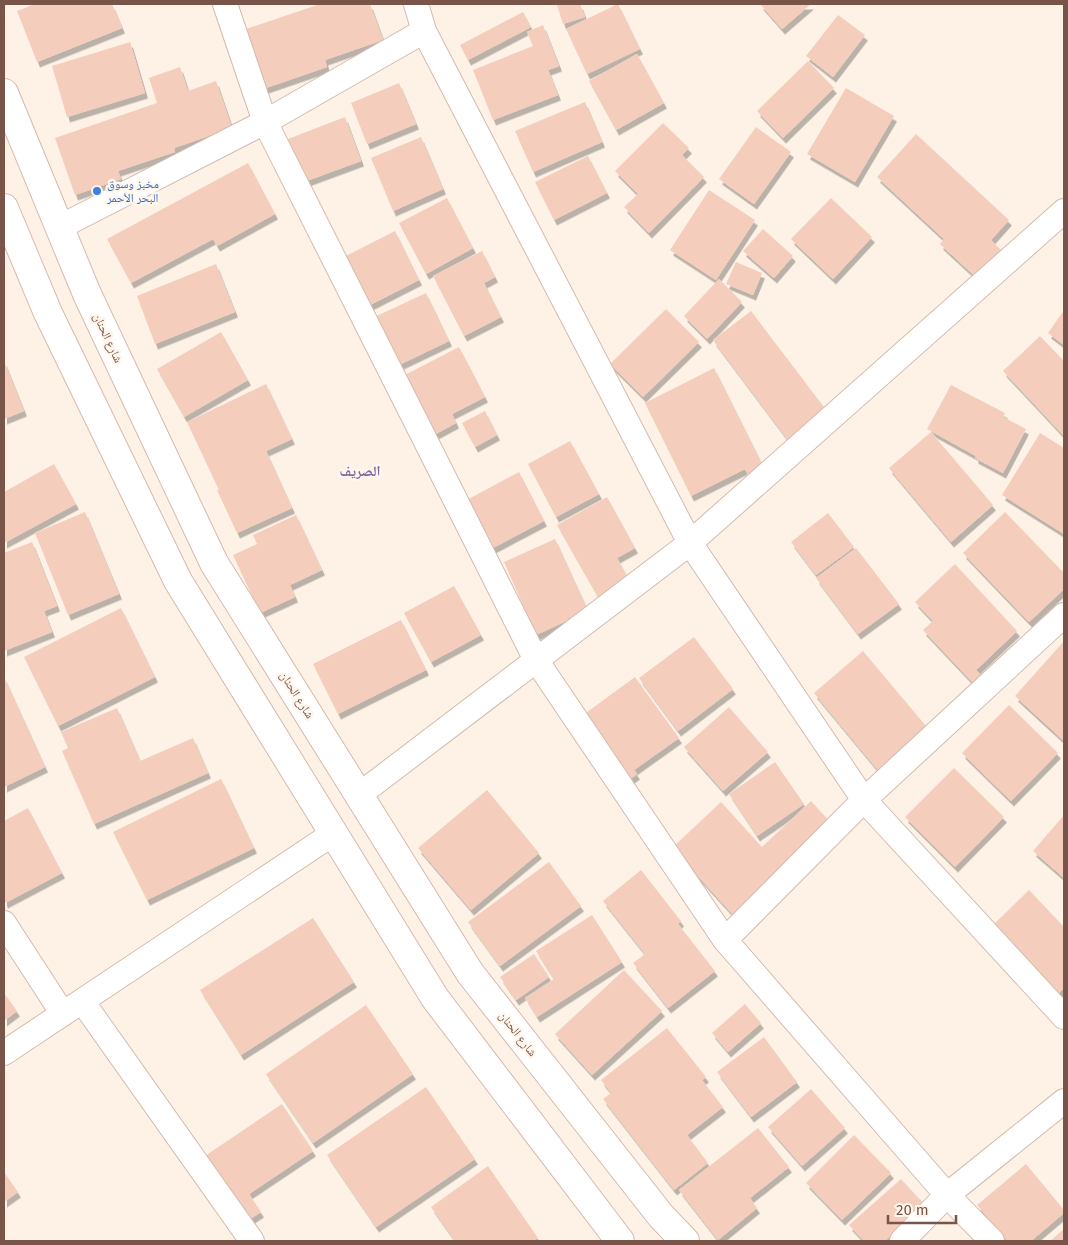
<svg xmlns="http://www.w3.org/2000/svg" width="1068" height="1245" viewBox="0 0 1068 1245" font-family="'Fira Sans','Noto Naskh Arabic',sans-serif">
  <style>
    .building { fill: #f5cdbc; filter: url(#shadow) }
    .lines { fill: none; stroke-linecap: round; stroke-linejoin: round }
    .minor-casing { stroke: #d3bbae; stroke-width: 26 }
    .secondary-casing { stroke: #d6baab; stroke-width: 30 }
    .minor { stroke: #fff; stroke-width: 24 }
    .secondary { stroke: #fff; stroke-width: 28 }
    .shop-dot { fill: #3f7fe0; stroke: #fff7ee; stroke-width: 2 }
    .labels { text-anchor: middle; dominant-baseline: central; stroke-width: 5; stroke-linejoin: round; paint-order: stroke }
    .shop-label { font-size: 12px; fill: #366cbe; stroke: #fff7ee; text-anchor: start }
    .street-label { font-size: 12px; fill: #795549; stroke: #fff7ee }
    .neighbourhood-label { font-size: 14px; font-weight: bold; fill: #84649d; stroke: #fff7ee }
  </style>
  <defs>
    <filter id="shadow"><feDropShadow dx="3" dy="5.5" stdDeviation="0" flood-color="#0004"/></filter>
  </defs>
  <rect width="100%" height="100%" fill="#fef2e6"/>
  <path class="building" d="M35,4h77l10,24 -85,34 -20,-51z
    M320,4h50l13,36 -58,20 2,7 -64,22 -20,-59z
    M561,4h19l5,13 -22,7 -6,-19z
    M618,4l22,45 -53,25 -21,-45z
    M760,4h51l-29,25z
    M523,12l8,15 -63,33 -8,-15z
    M838,15l27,20 -32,42 -27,-21z
    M543,25l16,41 -11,4 10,25 -65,25 -20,-50 60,-24 -6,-14z
    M130,42l15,51 -78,24 -15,-51z
    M637,54l27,49 -48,27 -27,-49z
    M808,61l26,27 -51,50 -26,-27z
    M180,67l8,24 28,-10 16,47 -58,20 1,4 -57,19 3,8 -46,16 -20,-57 102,-35 -8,-25z
    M399,83l17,41 -49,20 -16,-41z
    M846,88l48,28 -39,66 -48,-28z
    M585,102l17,40 -69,30 -18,-41z
    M345,117l16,44 -57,21 -16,-43z
    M663,123l26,25 -7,7 22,22 -55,56 -25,-26 14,-13 -23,-23z
    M756,127l35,25 -37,52 -35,-25z
    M916,134l93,86 -18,20 13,13 -25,27 -39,-36 4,-5 -67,-62z
    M421,137l22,52 -50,22 -22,-53z
    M588,156l19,37 -53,27 -19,-38z
    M248,163l27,51 -58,32 -4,-7 -82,44 -24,-44z
    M709,190l46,30 -39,60 -46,-30z
    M447,198l26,50 -47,26 -27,-51z
    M831,198l41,39 -39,42 -42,-40z
    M763,229l30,27 -19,22 -31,-27z
    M395,231l24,49 -55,28 -24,-49z
    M482,251l13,26 -11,6 17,34 -37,19 -31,-60z
    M736,262l26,11 -9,22 -27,-11z
    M216,264l19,48 -80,32 -18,-48z
    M719,279l23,23 -35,37 -23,-23z
    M426,293l23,48 -48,23 1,4 -10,5 -24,-53z
    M666,309l33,33 -56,55 -33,-33z
    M1064,310v35l-16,-12z
    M751,311l79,104 -39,29 -78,-104z
    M221,332l27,48 -64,37 -27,-48z
    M1040,336l24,25v73l-1,1 -60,-64z
    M459,347l26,50 -33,17 4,9 -26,14 -31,-59z
    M4,361l20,50 -20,8z
    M714,368l52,104 -15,8 -6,-11 -54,27 -46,-93z
    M266,384l26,55 -26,12 26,57 -55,25 -20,-43h2l-32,-68z
    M951,385l54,28 -2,4 23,12 -23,44 -28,-15 1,-2 -49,-27z
    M485,411l12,24 -22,12 -13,-24z
    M931,432l62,73 -42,37 -62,-74z
    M1040,433l24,15v86l-62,-39z
    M570,441l29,53 -43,23 -28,-53z
    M54,464l22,40 -72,39v-51z
    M519,472l25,49 -55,29 -26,-48z
    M607,497l28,51 -18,10 12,21 -31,18 -41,-72z
    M85,512l34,82 -51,21 -33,-82z
    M1005,512l59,61v16l-35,33 -66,-69z
    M828,513l26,34 -38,28 -25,-33z
    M296,515l26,55 -32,15 5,12 -35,16 -27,-58 24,-11 -4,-9z
    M555,539l33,72 -52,24 -32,-73z
    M32,542l25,64 -13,5 8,21 -48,19v-98z
    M856,548l43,56 -41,30 -42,-56z
    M955,564l62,67 -41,39 8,9 -8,7 -53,-56 10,-9 -18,-19z
    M454,586l27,49 -50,27 -27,-49z
    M121,608l34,69 -97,49 -34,-69z
    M401,620l25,50 -88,44 -25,-50z
    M694,637l39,52 -55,42 -39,-53z
    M1064,641v100l-49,-45z
    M863,651l68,81 -50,42 -67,-81z
    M4,677l41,90 -41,20z
    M635,677l44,61 -45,32 3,4 -12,9 -46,-65z
    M1009,705l49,48 -47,48 -49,-48z
    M729,707l39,45 -45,39 -39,-44z
    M117,708l23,53 53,-23 15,35 -114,51 -32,-73 6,-3 -7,-16z
    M775,762l29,42 -47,32 -28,-42z
    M954,768l50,49 -49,50 -50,-50z
    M221,779l33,69 -107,52 -34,-68z
    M487,790l52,63 -68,57 -53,-62z
    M811,801l23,25 -98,92 -64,-70 49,-46 41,45z
    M28,808l34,65 -57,30 -1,-3v-79z
    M1064,815v63l-31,-27z
    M549,862l32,44 -81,60 -32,-44z
    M641,870l40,51 -3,3 37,47 -47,37 -35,-45 12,-9 -42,-53z
    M1029,890l35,37v61l-6,6 -65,-69z
    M592,915l30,47 -85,55 -12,-19 29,-19 -18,-28z
    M313,918l41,64 -113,73 -41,-65z
    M534,954l15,23 -33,23 -16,-23z
    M624,970l38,41 -70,64 -37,-41z
    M4,993l13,18 -13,10z
    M745,1004l16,19 -33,29 -16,-19z
    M366,1005l47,69 -100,69 -47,-69z
    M667,1028l39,49 -4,3 21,27 -36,28 21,28 -34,27 -71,-91 8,-6 -10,-13z
    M764,1037l33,45 -46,35 -34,-45z
    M426,1087l49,72 -99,68 -49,-72z
    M811,1089l34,39 -43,38 -34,-39z
    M282,1104l31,47 -64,43 12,18 -20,13 -42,-65z
    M758,1128l31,39 -39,31 7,10 -39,32 -39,-50z
    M854,1135l37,38 -49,47 -36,-37z
    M1026,1164l38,46v3l-33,28h-23l-31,-36z
    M488,1166l50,72 -5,3h-78l-24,-34z
    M4,1172l14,20 -14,10z
    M901,1179l24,26 -40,36h-21l-15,-16z
    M1064,1229v12h-14z"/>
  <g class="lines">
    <g class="minor-casing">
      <path id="minor" d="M225,4l40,118 271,538 189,280 222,255 45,46
        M416,4l8,27 266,512 174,257 200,217
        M60,227l205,-105 159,-91
        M359,795l331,-252 374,-332
        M4,923l59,91
        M725,940l139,-140 200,-185
        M82,1001l170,240
        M4,1053l330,-220
        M902,1241l45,-46 117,-94"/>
    </g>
    <g class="secondary-casing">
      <path id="secondary" d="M4,93l83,201 127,269 256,410 191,243 24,25
        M4,208l44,105 130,268 257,417 185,243"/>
    </g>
    <use href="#minor" class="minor"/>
    <use href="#secondary" class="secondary"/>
  </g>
  <circle class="shop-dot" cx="97" cy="191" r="5"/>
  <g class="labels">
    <g class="shop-label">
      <text x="107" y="184">مخبز وسوق<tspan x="107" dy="14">البحر الأحمر</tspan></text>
    </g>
    <g class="street-label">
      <text transform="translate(108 338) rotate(65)">شارع الحنان</text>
      <text transform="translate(297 695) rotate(58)">شارع الحنان</text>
      <text transform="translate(518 1034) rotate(52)">شارع الحنان</text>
    </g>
    <g class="neighbourhood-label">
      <text x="360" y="471">الصريف</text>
    </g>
  </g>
  <rect width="1068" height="1245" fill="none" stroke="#795549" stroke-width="10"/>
  <path d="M888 1215v8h68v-8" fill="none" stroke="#795549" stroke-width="2.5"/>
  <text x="896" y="1215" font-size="15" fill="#795549" stroke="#fff7ee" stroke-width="4" paint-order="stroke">20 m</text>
</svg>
